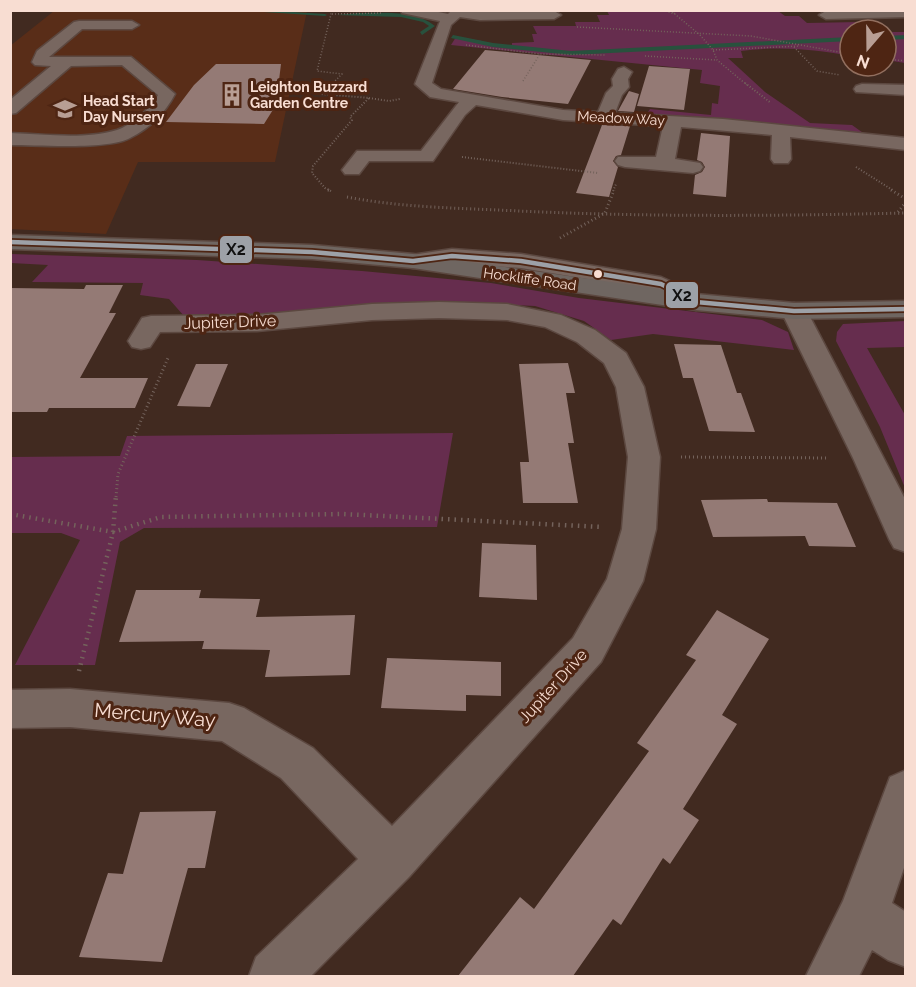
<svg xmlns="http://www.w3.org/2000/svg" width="916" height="987" viewBox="0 0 916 987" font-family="Raleway,sans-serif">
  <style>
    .built { fill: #592d18 }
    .green { fill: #662d4e }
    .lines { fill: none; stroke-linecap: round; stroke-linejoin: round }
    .stream { fill: #28513d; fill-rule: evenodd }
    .building { fill: #947a75 }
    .minor-casing { stroke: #5c4840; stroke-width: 3 }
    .major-casing { stroke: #5c4840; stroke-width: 3 }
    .path-far3 { stroke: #74635c; stroke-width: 1.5; stroke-dasharray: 1 2; stroke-linecap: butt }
    .path-far2 { stroke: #74635c; stroke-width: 2; stroke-dasharray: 1 2; stroke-linecap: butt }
    .path-far1 { stroke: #74635c; stroke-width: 3; stroke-dasharray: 1 3; stroke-linecap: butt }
    .path { stroke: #74635c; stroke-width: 4.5; stroke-dasharray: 1.5 5; stroke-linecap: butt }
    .minor { fill: #786760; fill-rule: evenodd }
    .major { fill: #6f6661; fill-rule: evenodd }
    .bus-1-casing { stroke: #4e2513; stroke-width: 8 }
    .bus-1 { stroke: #9da1a7; stroke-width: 4.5 }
    .bus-dot { fill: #f8ddd2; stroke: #4e2513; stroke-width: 2 }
    .labels { text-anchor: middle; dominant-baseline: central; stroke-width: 6; stroke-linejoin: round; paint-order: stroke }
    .far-poi-label { font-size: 14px; font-weight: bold; fill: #f8ddd2; stroke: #4e2513; text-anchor: start }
    .far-street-label { font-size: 14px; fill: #f8ddd2; stroke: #4e2513 }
    .street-label { font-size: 16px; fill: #f8ddd2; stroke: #4e2513 }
    .near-street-label { font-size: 20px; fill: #f8ddd2; stroke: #4e2513 }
    .line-badge { stroke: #4e2513; stroke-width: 2 }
    .pale-badge-label { font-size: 16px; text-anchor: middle; font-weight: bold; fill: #111 }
  </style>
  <rect width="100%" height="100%" fill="#412a20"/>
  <path class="built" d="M54,11h253l-32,151h-137l-32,72 -95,-5 -1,-183z"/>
  <path class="green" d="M607,11h171l7,5h14l8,7 52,-1 10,8h-19v26c-37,-7 -72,-10 -109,-5l2,7h-15l37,34 45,31 42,2 14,10 -107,-13 -97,-6 -11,-1 -3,-3 2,-3 61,6 1,-12 6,1 2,-18 -20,-3 2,-13 -251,-25 5,-8 26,4 -2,2 32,3v-3l22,-1 -2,-8h5l-4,-8h43l-1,-4h25l-3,-7h12z
    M886,32h19v31l-19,-3z
    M11,254l186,6 165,11 129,12 88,15 183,22 26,12 6,18 -141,-16 -42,6 -27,-19 -49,-15 -90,-4 -141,15 -120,-1 -15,-17 -29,-4 3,-12 -111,-1 16,-17 -37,-2z
    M905,321v26l-38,1 38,67v73l-25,-61 -44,-86 1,-9 6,-8z
    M453,433l-16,94 -293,1 -24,14 -25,123h-80l65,-125 -19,-7h-50v-76l109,-1 7,-20z"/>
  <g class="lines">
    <path class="stream" d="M262,10l63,4 2,1 -2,1 -61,-4z
      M360,13c24,0 55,-3 75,13l-13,9 -2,-3 9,-6 -6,-4 -22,-5 -65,-2z
      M453,35l40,8 78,8 279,-14v4l-279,14 -78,-8 -42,-9z
      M906,35v4l-20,1v-4z"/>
  </g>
  <path class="building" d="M485,50l106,10 -23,44 -66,-7 -49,-8z
    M216,64h65l-5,41 -12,19 -98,-2 28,-37z
    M649,66l41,3 -6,41 -47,-4z
    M629,91l10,3 -5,18 -16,-1z
    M602,125l28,1 -9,29 -5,1 -3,5 5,6 -9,30 -33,-4z
    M701,133l29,3 -4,61 -33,-3 2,-19 7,-3 3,-5 -3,-5 -5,-2z
    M86,285h37l-14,28h7l-36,65h68l-13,30h-86l-2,4h-37v-124l74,1z
    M674,344l47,1 16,48h4l14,39 -46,-1 -16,-53h-10z
    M568,363l7,30h-9l8,50h-6l10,60h-55l-3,-41h9l-10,-98z
    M196,364h32l-18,43 -33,-1z
    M767,499l1,3 69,1 19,44 -47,-1 -4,-10 -92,1 -12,-37z
    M482,543l54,2 1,55 -58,-3z
    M136,590h65l-2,8 61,1 -4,18 99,-2 -5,60 -85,2 5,-27 -68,-1 2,-8 -85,1z
    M717,610l52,29 -47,76 15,9 -54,85 16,11 -29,44 -7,-6 -42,67 -8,-6 -40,57h-115l62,-79 14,12 115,-158 -12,-8 59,-83 -10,-5z
    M387,658l114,4v34l-35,-1v16l-85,-3z
    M216,811l-11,57h-17l-26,94 -83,-5 29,-84 15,1 17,-62z"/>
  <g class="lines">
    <g class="minor-casing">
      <path id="minor" d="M401,10h28l19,4 4,-4 102,1 7,4 -7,4 -74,1 -20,-3 -9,8 -19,58 9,6 122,21 35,2 8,-19 7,-7 -1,-7 6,-10 6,-2 8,5 -4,7 1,8 -7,8 -7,18 108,6 183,19v12l-116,-13 1,22 -3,4h-14l-3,-4 1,-24 -91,-8 -6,32 25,4 3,4 -3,4 -7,2 -68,-6 -7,-2 -3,-4 3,-4h38l7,-31 -100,-6 -87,-15 -11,10 -32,46h-64l-10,13h-14l-3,-4 15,-19h64l38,-49 -29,-5 -15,-13 25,-63 -38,-8z
        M845,10h61v7l-80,2 -7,-4 7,-4z
        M79,21h53l7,4 -7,4h-50l-33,28h82l44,37c-10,19 -25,34 -45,44 -22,12 -92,7 -120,7v-12c34,1 74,7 107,-3 15,-5 33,-21 41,-35l-36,-30 -51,1 -55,47 -6,1v-14l41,-34 -16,-1 -3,-3 5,-11 37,-29z
        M862,84l44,1v10l-50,-3 -2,-3 2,-3z
        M452,249l69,5 140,23 44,20 4,5 -4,5 -9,3 -9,-3 -33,-17 -133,-22 -69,-5 -39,5 -8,-2 -4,-5 4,-5z
        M439,302l68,2 54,11 34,15 31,23 18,34 16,70 -4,72 -13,52 -42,81 -192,215 -98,99h-62l7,-19 102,-98 -77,-81 -59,-37 -152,-14 -60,1v-38l60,-1 159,14 15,5 69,40 79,78 181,-188 34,-59 15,-50 6,-72 -12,-70 -12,-24 -27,-21 -32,-15 -38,-7 -68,-2 -67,2 -115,11 -97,1 -10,15 -9,2 -9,-2 -4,-6 14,-23 9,-2 106,-1 115,-11z
        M794,303l9,3 4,5 99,190v51l-12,-4 -5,-9 -36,-81 -72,-147 4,-5z
        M906,770v92l-14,41 14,9v55l-18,-7 -16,-10 -13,26h-53l37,-75 47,-124z"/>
    </g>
    <g class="major-casing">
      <path id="major" d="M10,235l302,10 101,9 283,40 98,9 112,-2v16l-112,2 -98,-9 -283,-42 -101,-9 -302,-10z"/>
    </g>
    <path class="path-far3" d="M663,10l11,4 3,-4
      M670,10l30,25 13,15 4,10 30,25
      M332,14l50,-1
      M577,27l174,9 99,18
      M466,45l74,9 65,1
      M794,47l23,24 23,4
      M713,50l87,-4
      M645,56l72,4
      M886,59l20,2
      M523,81l17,-27
      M331,85l11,-11 -25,-3 15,-61"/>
    <path class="path-far2" d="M745,83l26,20
      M369,98l20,3 11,-2
      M462,157l136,16
      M856,167l38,24
      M331,191l-6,-3 -13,-15 1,-7 39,-46 -2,-3 19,-19 -48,-4 11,-11
      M613,191l3,-7"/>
    <path class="path-far1" d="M328,190l3,1
      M891,190l15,9
      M347,197c57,11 114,11 172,14 129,6 258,5 387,2
      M898,212l8,-10
      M560,238l45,-25 9,-23
      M681,457l148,1
      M116,497l2,-23 50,-116"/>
    <path class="path" d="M10,514l103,18 48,-15 182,-3 259,13
      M79,671l34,-139 3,-37"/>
    <use href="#minor" class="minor"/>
    <use href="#major" class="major"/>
    <g class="bus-1-casing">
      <path id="bus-1" d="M10,242l302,10 101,9 39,-5 69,5 140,23 35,18 98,9 112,-2"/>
    </g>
    <use href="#bus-1" class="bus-1"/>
  </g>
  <defs>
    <g id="building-bare" transform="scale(1.8)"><path d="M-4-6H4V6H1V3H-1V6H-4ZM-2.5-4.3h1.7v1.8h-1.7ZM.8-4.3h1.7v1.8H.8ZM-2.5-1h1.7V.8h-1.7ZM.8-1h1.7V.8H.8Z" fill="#b89e94" stroke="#4e2513" stroke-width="2.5" paint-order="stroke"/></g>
    <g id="school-bare" transform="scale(1.8)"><path d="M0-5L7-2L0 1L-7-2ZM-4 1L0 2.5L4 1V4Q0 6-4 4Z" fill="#b89e94" stroke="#4e2513" stroke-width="2.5" paint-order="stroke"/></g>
  </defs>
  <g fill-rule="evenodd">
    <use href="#building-bare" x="232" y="95"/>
    <use href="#school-bare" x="65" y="109"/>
  </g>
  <circle class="bus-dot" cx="598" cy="274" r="5"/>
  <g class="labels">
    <g class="far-poi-label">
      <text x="250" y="87">Leighton Buzzard<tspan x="250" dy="16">Garden Centre</tspan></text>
      <text x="83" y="101">Head Start<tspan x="83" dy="16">Day Nursery</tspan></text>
    </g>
    <g class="far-street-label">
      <text transform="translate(621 118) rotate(3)">Meadow Way</text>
      <text transform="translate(530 279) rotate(8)">Hockliffe Road</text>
    </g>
    <g class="street-label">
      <text transform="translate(230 322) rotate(-2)">Jupiter Drive</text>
      <text transform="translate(553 686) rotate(-48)">Jupiter Drive</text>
    </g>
    <g class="near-street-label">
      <text transform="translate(155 715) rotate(5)">Mercury Way</text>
    </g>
  </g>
  <g class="line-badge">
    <rect x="219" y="235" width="34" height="29" rx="6" fill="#9da1a7"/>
    <rect x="665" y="281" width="34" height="28" rx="6" fill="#9da1a7"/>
  </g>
  <g class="pale-badge-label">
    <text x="236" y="255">X2</text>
    <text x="682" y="301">X2</text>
  </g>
  <rect width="916" height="987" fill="none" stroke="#f8ddd2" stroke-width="24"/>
  <g transform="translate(868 48) rotate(200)"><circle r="28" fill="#4e2513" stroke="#926f5f" stroke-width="1.5"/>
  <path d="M0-4.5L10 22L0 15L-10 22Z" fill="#b89e94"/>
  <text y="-9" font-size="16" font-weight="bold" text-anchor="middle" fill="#f8ddd2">N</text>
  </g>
</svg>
